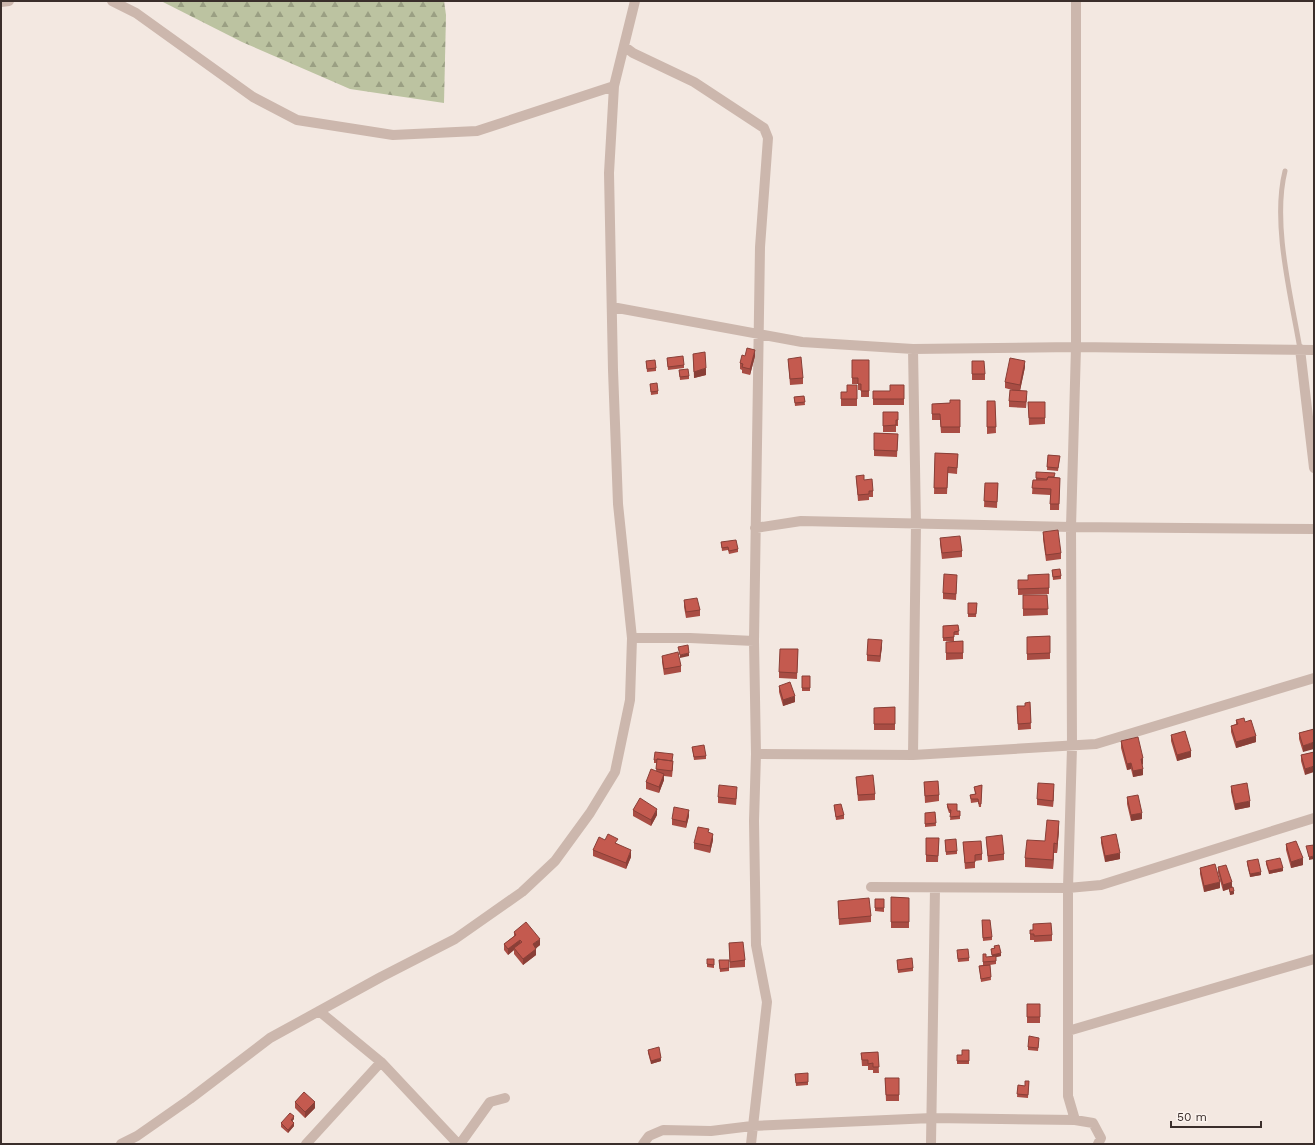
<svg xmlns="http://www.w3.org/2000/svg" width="1315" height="1145" viewBox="0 0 1315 1145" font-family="'Work Sans',sans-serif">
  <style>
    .forest { fill: url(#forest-firs) }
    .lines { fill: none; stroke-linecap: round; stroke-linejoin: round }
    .lane { stroke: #ccb7ad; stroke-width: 5 }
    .street { stroke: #ccb7ad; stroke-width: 10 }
    .wall { fill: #a94d44 }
    .shaded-wall { fill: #893f37 }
    .building { fill: #c45a4f; stroke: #893f37 }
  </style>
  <defs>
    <pattern id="forest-firs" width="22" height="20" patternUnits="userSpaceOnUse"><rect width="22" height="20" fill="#bcc3a1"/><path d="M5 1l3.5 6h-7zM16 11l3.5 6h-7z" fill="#9a9f83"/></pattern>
  </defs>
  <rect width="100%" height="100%" fill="#f3e8e1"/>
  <path class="forest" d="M161,1h283l2,14 -2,88 -94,-14 -108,-47z"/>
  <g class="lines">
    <path class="lane" d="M1285,171c-13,52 6,125 15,178"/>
    <path class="street" d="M112,1l24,12 117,84 44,23 96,15 84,-4 137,-45
      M1,2l8,-1
      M625,47l8,6 61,29 70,46 4,10 -8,109 -6,394 2,113 -2,67 2,124 11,57 -16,142
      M612,307l190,35 111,7 163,-2 238,3
      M913,349l3,175 -3,231
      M1300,349l14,119
      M755,528l46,-7 270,6 243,2
      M632,638h58l64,3
      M756,754l157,1 183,-11 218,-66
      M871,887l197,1 33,-3 213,-67
      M319,1011l62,51 77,82
      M1068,1031l246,-72
      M1075,1120l-7,-24v-208l4,-141 -1,-220 5,-180v-346
      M121,1144l16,-8 53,-37 80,-61 111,-61 74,-38 67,-47 33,-31 35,-48 25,-41 15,-72 2,-62 -14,-134 -5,-134 -4,-197 5,-87 21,-85
      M306,1144l75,-82
      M460,1144l30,-42 15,-4
      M643,1144l6,-8 14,-6 48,1 41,-5 180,-8 143,2 18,3 8,15 -3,6
      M931,1144l4,-256"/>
  </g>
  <path class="wall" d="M693,354l13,21 -12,3z
    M745,356h10l-5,19 -8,-2v-3l-2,-1v-6z
    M667,358l17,7v3l-16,2z
    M788,359l15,19v6l-13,1z
    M852,360h17v37h-8v-7h-3v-6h-6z
    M646,361l10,7v3l-9,1z
    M972,361l13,13v6h-13z
    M1025,367l-5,23 7,7 -1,11 -17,-1v-6l3,-11 -7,-2v-6z
    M679,370l10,6v3l-9,1z
    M650,384l8,7v3l-7,1z
    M857,385v21h-16v-14h6z
    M904,385v20h-31v-14h17z
    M804,396l1,9 -10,1 -1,-9z
    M960,400v33h-19l-1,-13h-8v-16l18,-1z
    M987,401h8l1,32 -9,1z
    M1028,402h17v22l-16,1z
    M883,412h15v14h-2v6h-13z
    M874,433l24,1 -1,23 -23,-1z
    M935,453l23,1 -1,20 -9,-1 -1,21h-13z
    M1048,455l12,1 -2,15 -11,-1z
    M1036,472l19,5 5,1 -1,32h-9v-15l-18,-1 1,-14h3z
    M856,476l8,4 9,11v6h-4v3l-11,1z
    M985,483h13l-1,25 -13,-1z
    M1043,532l18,21v6l-15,2 -3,-22z
    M940,538l22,13v6l-20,2 -2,-15z
    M721,542l17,7v3l-9,2 -1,-4 -6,1z
    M1052,570l9,6v3l-8,1z
    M1049,574v20l-31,1v-15h10z
    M957,581l-1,19 -13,-1v-6z
    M1023,595h24l1,20 -25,1z
    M684,600l16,10v6l-14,2 -2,-11z
    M977,603l-1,14h-8v-3z
    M958,625l1,10h-5v6h-11v-15z
    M1050,636v23l-23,1v-23z
    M963,641v18l-17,1v-18z
    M882,646l-2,16 -13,-1v-6z
    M798,649l-1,30 -18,-1v-6z
    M662,656l19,10v6l-17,3 -2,-13z
    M802,676h8v15h-8z
    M779,686l16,16 -12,4 -4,-14z
    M1030,702l1,27 -13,1 -1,-24h8z
    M895,707v23h-21v-22z
    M1236,720l9,2 11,20 -20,6 -5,-16v-6l5,-2z
    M1314,729l-11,23 -4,-13v-6z
    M1171,735l20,22 -14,4 -6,-20z
    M1121,741l22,23 -1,1 1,10 -10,2 -2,-8 -4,1 -6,-22z
    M692,747l14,9v3l-12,1z
    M1314,752l-9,23 -4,-14v-6z
    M654,760l19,1v6l-1,10 -8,-1v4l-5,13 -13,-4v-7l10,-11 1,-8h-3z
    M856,777l19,17v6l-17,1z
    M924,782l15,13v6l-14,2z
    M982,785l-1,22h-2l-1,-5 -7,1 -1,-8 5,-1 -1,-7z
    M1231,786l19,21 -15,3 -4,-18z
    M1054,790l-1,17 -16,-2v-6z
    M737,793l-1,12 -18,-2v-6z
    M1127,797l15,22 -11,2 -4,-17z
    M947,804l10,7h3v8l-10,1 1,-7h-2l-2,-6z
    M834,805l10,10v4l-8,1z
    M633,810l24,5 -6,11 -18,-10z
    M935,812l1,14 -11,1v-11z
    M689,816l-3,12 -14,-3v-6z
    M1059,830l-2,23h-3l-1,16 -28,-2v-9z
    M709,832l4,8 -3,13 -16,-4v-6z
    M986,837l18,17v6l-16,2z
    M1101,837l19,22 -15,3 -4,-19z
    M926,838h13l-1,24h-12z
    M605,840l13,4 13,13 -5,12 -33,-13v-6z
    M945,840l12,11v3l-11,1z
    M963,842l19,12v6l-7,1v7l-10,1z
    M1286,844l17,21 -12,3 -5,-18z
    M1247,861l14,14 -11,2 -3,-13z
    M1266,861l17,10 -14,3 -3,-10z
    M1218,867l14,20 2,7 -4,1 -1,-6 -6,2 -5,-18z
    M1200,868l20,20 -16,4 -4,-18z
    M891,897l18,1v30h-18z
    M875,899h9v13l-9,-1z
    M838,901l33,15v6l-32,3z
    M982,923l10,14v3l-9,1z
    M1030,930l22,5v6l-18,1v-2h-4z
    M514,932l26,13 -4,3v7l-13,10 -9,-11v-4l-6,5 -4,-5v-6l10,-8z
    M729,943l16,17v7l-15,1z
    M994,946l7,10 -5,1v7l-6,1 1,15 -10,2 -2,-16 4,-1v-11l3,3h6l-1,-8 3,-1z
    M957,953l12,5v3l-11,1z
    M707,959h7v9l-7,-1z
    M719,960h10v11l-9,1z
    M897,960l16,8v3l-15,2z
    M1027,1004h13v19h-13z
    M1039,1041l-1,10 -10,-1v-3z
    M648,1050l13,11 -10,3 -3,-11z
    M969,1050v14h-12v-9h5z
    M878,1052l1,21h-6v-3h-5v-4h-6l-1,-13z
    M795,1074l13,8v3l-12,1z
    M885,1078h14v23h-13z
    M1029,1081l-1,17 -11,-1 1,-12 7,1z
    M295,1102l20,6 -10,10 -10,-10z
    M294,1119l-2,2 2,5 -6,7 -7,-6v-4z"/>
  <path class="shaded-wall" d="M755,350v6l-5,19v-6z
    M1025,361v6l-5,24v-6z
    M706,368v7l-12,3v-6z
    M882,640v6l-2,16v-6z
    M689,653v3l-9,2v-3z
    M795,696v6l-12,4v-6z
    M1256,736v6l-20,6v-6z
    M1314,742v7l-11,3v-6z
    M1191,751v6l-14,4v-6z
    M1143,758v6l-2,1v-6z
    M1131,763v6l-4,1v-6z
    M1314,766v6l-9,3v-6z
    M1143,769v6l-10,2v-6z
    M664,774v6l-5,13v-6z
    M1054,784v6l-1,17v-6z
    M1250,801v6l-15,3v-6z
    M657,809v6l-6,11v-6z
    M689,810v6l-3,12v-6z
    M1142,813v6l-11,2v-6z
    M1059,821v9l-2,23v-9z
    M713,834v6l-3,13v-7z
    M1054,843v10l-1,16v-9z
    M631,850v7l-5,12v-6z
    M1120,853v6l-15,3v-6z
    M1314,856v3l-5,1v-3z
    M1303,858v7l-12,3v-6z
    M1283,868v3l-14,3v-3z
    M1261,872v3l-11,2v-3z
    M1220,882v6l-16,4v-6z
    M1232,882v6h-3v1l-6,2v-6z
    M1234,891v3l-4,1v-3z
    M540,939v6l-7,6v-7z
    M520,940v6l-6,2v2l-6,5v-6z
    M536,949v6l-13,10v-6z
    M1001,953v3l-9,2v-3z
    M661,1058v3l-10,3v-3z
    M315,1102v6l-10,10v-6z
    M294,1116v3l-3,4v-3z
    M294,1123v3l-6,7v-3z"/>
  <path class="building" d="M747,348l8,2 -5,19 -8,-2 1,-3 -3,-1 2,-8 3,1z
    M705,352l1,16 -12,4 -1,-18z
    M683,356l1,9 -16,2 -1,-9z
    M801,357l2,21 -13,1 -2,-20z
    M1010,358l15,3 -5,24 -15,-3z
    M655,360l1,8 -9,1 -1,-8z
    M852,360h17v31h-8v-7h-3v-6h-6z
    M972,361h12l1,13h-13z
    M688,369l1,7 -9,1 -1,-7z
    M657,383l1,8 -7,1 -1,-8z
    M847,385h10v14h-16v-7h6z
    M890,385h14v14h-31v-8h17z
    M1010,390l17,1 -1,11 -17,-1z
    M804,396l1,6 -10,1 -1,-6z
    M950,400h10v27h-19l-1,-13h-8v-10l18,-1z
    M987,401h8l1,26h-9z
    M1028,402h17v16h-16z
    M883,412h15v8h-2v5l-13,1z
    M874,433l24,1 -1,17 -23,-1z
    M935,453l23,1 -1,14 -9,-1 -1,21h-13z
    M1048,455l12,1 -2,12 -11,-1z
    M1036,472l19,1 -1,4h-6l-1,2 -11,-1z
    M864,475v5l8,-1 1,12h-4v3l-11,1 -2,-19z
    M1048,477l12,1 -1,26h-9l1,-15 -19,-1 1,-8h14z
    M985,483h13l-1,19 -13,-1z
    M1058,530l3,23 -15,2 -3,-23z
    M960,536l2,15 -20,2 -2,-15z
    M736,540l2,9 -9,2 -1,-4 -6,1 -1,-6z
    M1060,569l1,7 -8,1 -1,-7z
    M944,574l13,1 -1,19 -13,-1z
    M1049,574v14l-31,1v-9h10v-5z
    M1023,595h24l1,14h-25z
    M697,598l3,12 -14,2 -2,-12z
    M968,603h9l-1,11h-8z
    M958,625l1,6 -5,1v5l-11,1v-12z
    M1050,636v17l-23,1v-17z
    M868,639l14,1 -2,16 -13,-1z
    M963,641v12h-17v-11z
    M688,645l1,8 -9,2 -2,-8z
    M780,649h18l-1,24 -18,-1z
    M678,652l3,14 -17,3 -2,-13z
    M802,676h8v12h-8z
    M790,682l5,14 -12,4 -4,-14z
    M1030,702l1,21 -13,1 -1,-18h8v-3z
    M895,707v17h-21v-16z
    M1244,718l1,4 6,-2 5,16 -20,6 -5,-16 7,-2 -2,-4z
    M1314,729v13l-11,4 -4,-13z
    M1185,731l6,20 -14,4 -6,-20z
    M1138,737l5,21 -2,1 2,10 -10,2 -2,-8 -4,1 -6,-23z
    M704,745l2,11 -12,1 -2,-10z
    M655,752l18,2 -1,7 -15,-2v1h-3z
    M1314,752v14l-9,3 -4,-14z
    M657,759l16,2 -1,10 -16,-2z
    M651,769l13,5 -5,13 -13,-5z
    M873,775l2,19 -17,1 -2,-18z
    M938,781l1,14 -14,1 -1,-14z
    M1038,783l16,1 -1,17 -16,-2z
    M1247,783l3,18 -15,3 -4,-18z
    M719,785l18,2 -1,12 -18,-2z
    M982,785l-1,19h-2l-1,-5h-7l-1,-4 6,-1 -2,-7z
    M1138,795l4,18 -11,2 -4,-18z
    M640,798l17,11 -6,11 -18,-10z
    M841,804l3,11 -8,2 -2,-12z
    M947,804h10v7h3v5l-10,1 1,-7h-2z
    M674,807l15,3 -3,12 -14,-3z
    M935,812l1,11 -11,1v-11z
    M1047,820l12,1 -2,23 -3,-1 -1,17 -28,-2 2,-18 18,1z
    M698,827l11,2 -1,3 5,2 -3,12 -16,-3z
    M608,834l10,5 -3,4 16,7 -5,13 -33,-13 6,-13 6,3z
    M1116,834l4,19 -15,3 -4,-19z
    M1002,835l2,19 -16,2 -2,-19z
    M926,838h13l-1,18 -12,-1z
    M956,839l1,12 -11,1 -1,-12z
    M981,841l1,13 -7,1v7l-10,1 -2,-21z
    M1296,841l7,17 -12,4 -5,-18z
    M1314,845v11l-5,1 -3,-11z
    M1280,858l3,10 -14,3 -3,-10z
    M1258,859l3,13 -11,2 -3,-13z
    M1215,864l5,18 -16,4 -4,-18z
    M1226,865l6,17 -9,3 -5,-18z
    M1233,887l1,4 -4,1 -1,-4z
    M891,897l18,1v24h-18z
    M869,898l2,18 -32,3 -1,-18z
    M875,899h9v9h-9z
    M982,920h8l2,17 -9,1z
    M526,922l14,17 -7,5 3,5 -13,10 -9,-11 8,-6 -2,-2 -12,9 -4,-5 12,-9 -2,-3z
    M1051,923l1,12 -18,1v-2h-4v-4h3v-6z
    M743,942l2,18 -15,2 -1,-19z
    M999,945l2,8 -9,2 -1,-6 4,-1 -1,-2z
    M968,949l1,9 -11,1 -1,-9z
    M983,954h3v3l10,-1v5l-13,1z
    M912,958l1,10 -15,2 -1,-10z
    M707,959h7v6l-7,-1z
    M719,960h10v8l-9,1z
    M990,965l1,12 -10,2 -2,-13z
    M1027,1004h13v13h-13z
    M1029,1036l10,2 -1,10 -10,-1z
    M659,1047l2,11 -10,3 -3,-11z
    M962,1050h7v11h-12v-6h5z
    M878,1052l1,15h-6v-4l-5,1v-4h-6l-1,-7z
    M808,1073v9l-12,1 -1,-9z
    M885,1078h14v17h-13z
    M1025,1081h4l-1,14 -11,-1 1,-9 7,1z
    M304,1092l11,10 -10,10 -10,-10z
    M290,1113l4,3 -3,4 3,3 -6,7 -7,-7z"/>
  <rect width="1315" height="1145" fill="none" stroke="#3a2e2b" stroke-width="4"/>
  <path d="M1171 1121v6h90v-6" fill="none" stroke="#3a2e2b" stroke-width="2"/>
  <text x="1177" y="1121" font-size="12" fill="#3a2e2b" stroke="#fbf3ee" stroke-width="3" paint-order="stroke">50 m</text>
</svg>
